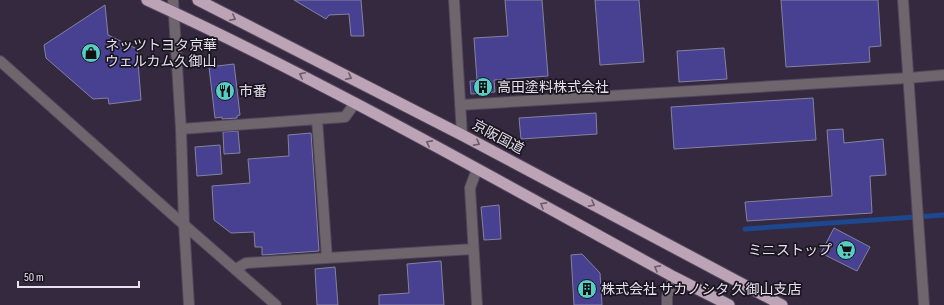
<svg xmlns="http://www.w3.org/2000/svg" width="944" height="305" viewBox="0 0 944 305" font-family="'Sofia Sans Condensed','Noto Sans JP',sans-serif">
  <style>
    .lines { fill: none; stroke-linecap: round; stroke-linejoin: round }
    .stream { stroke: #1d478e; stroke-width: 5 }
    .building { fill: #484090; stroke: #83839f }
    .minor-casing { stroke: #51465c; stroke-width: 12 }
    .tertiary-casing { stroke: #51465c; stroke-width: 12 }
    .trunk-casing { stroke: #51465c; stroke-width: 13 }
    .minor { stroke: #6f656d; stroke-width: 10 }
    .tertiary { stroke: #6f656d; stroke-width: 10 }
    .trunk { stroke: #bca3b6; stroke-width: 11 }
    .oneway { stroke: #6b5c6a }
    .labels { text-anchor: middle; dominant-baseline: central; stroke-width: 3.5; stroke-linejoin: round; paint-order: stroke }
    .poi-label { font-size: 14px; fill: #e7e0ef; stroke: #1a151f; text-anchor: start }
    .street-label { font-size: 14px; fill: #e7e0ef; stroke: #1a151f }
  </style>
  <rect width="100%" height="100%" fill="#352940"/>
  <g class="lines">
    <path class="stream" d="M745,229l199,-14"/>
  </g>
  <path class="building" d="M294,0h67l3,36h-13l-2,-22 -20,1 -3,4z
    M505,0h37l6,76 -54,4 1,12 -24,2 -1,-13h7l-3,-43 34,-2z
    M595,0h44l5,62 -44,3z
    M781,0h97l3,46 -12,1 1,15 -84,5z
    M105,5l3,30 29,14 4,51 -32,4 -1,-6 -15,1 -47,-41 -2,-13z
    M724,48l3,31 -48,3 -2,-31z
    M234,64l6,51 -3,1v2l-15,1v-2l-7,1 -6,-51z
    M813,98l3,42 -142,9 -3,-42z
    M596,113l1,21 -76,5 -2,-21z
    M843,129l1,14 39,-4 3,36 -16,1 2,37 -125,8 -2,-19 87,-6 -5,-66z
    M238,131l2,22 -16,1 -1,-22z
    M311,133l8,118 -57,4v-8h-7l-1,-15 -23,1 -17,-13 -2,-34 38,-3 -2,-24 41,-3 -1,-21z
    M220,145l2,29 -25,2 -2,-29z
    M499,205l2,34 -17,1 -3,-33z
    M834,228l36,19 -13,24 -36,-18z
    M582,254l18,19 2,32h-28l-3,-50z
    M441,261l3,44h-65v-10l30,-2 -2,-29z
    M335,267l3,38h-21l-2,-36z"/>
  <g class="lines">
    <g class="minor-casing">
      <path id="minor" d="M454,0l8,135
        M0,61l174,155 102,89
        M460,105l448,-27
        M317,119l10,139
        M181,129l164,-12 10,-14
        M236,269l10,-6 227,-14
        M477,305l-7,-117 7,-19
        M667,305v-9l7,-19"/>
    </g>
    <g class="tertiary-casing">
      <path id="tertiary" d="M173,0l8,129 3,95 5,81
        M903,0l21,305
        M908,78l36,-3"/>
    </g>
    <g class="trunk-casing">
      <path id="trunk" d="M147,0c181,83 353,182 527,277l55,28
        M198,0l264,135 320,170"/>
    </g>
    <use href="#minor" class="minor"/>
    <use href="#tertiary" class="tertiary"/>
    <use href="#trunk" class="trunk"/>
  </g>
  <defs><path id="oneway-chevron" d="M-2-3.5L2.5 0L-2 3.5" fill="none" stroke-width="1.6" stroke-linecap="round" stroke-linejoin="round"/></defs>
  <g class="oneway">
    <use href="#oneway-chevron" transform="translate(233 18) rotate(27)"/>
    <use href="#oneway-chevron" transform="translate(302 75) rotate(-153)"/>
    <use href="#oneway-chevron" transform="translate(349 77) rotate(27)"/>
    <use href="#oneway-chevron" transform="translate(429 143) rotate(-152)"/>
    <use href="#oneway-chevron" transform="translate(477 143) rotate(28)"/>
    <use href="#oneway-chevron" transform="translate(592 204) rotate(28)"/>
    <use href="#oneway-chevron" transform="translate(543 205) rotate(-151)"/>
    <use href="#oneway-chevron" transform="translate(657 268) rotate(-151)"/>
  </g>
  <defs>
    <g id="shop-disc" transform="scale(1)"><circle r="9.5" fill="#56cec4" stroke="#1a151f"/><path d="M-5-2.5h2.3a2.7 3.5 0 0 1 5.4 0H5L5.5 6h-11ZM-1.5-2.5h3a1.5 2.3 0 0 0-3 0Z" fill="#111"/></g>
    <g id="building-disc" transform="scale(1)"><circle r="9.5" fill="#56cec4" stroke="#1a151f"/><path d="M-4-6H4V6H1V3H-1V6H-4ZM-2.5-4.3h1.7v1.8h-1.7ZM.8-4.3h1.7v1.8H.8ZM-2.5-1h1.7V.8h-1.7ZM.8-1h1.7V.8H.8Z" fill="#111"/></g>
    <g id="restaurant-disc" transform="scale(1)"><circle r="9.5" fill="#56cec4" stroke="#1a151f"/><path d="M-5-6h1v4h1v-4h1v4h1v-4h1v5L-1.5 .5V6h-2V.5L-5-1ZM5-6V6H3V1.5H1.5Q1.5-4 5-6Z" fill="#111"/></g>
    <g id="supermarket-disc" transform="scale(1)"><circle r="9.5" fill="#56cec4" stroke="#1a151f"/><path d="M-6-5.5h2.5l.6 2H6L4.5 2H-2.5L-4.4-4H-6ZM-1.5 3.2a1.3 1.3 0 1 0 .1 0ZM3 3.2a1.3 1.3 0 1 0 .1 0Z" fill="#111"/></g>
  </defs>
  <g fill-rule="evenodd">
    <use href="#shop-disc" x="91" y="53"/>
    <use href="#building-disc" x="483" y="87"/>
    <use href="#restaurant-disc" x="225" y="91"/>
    <use href="#supermarket-disc" x="846" y="250"/>
    <use href="#building-disc" x="587" y="289"/>
  </g>
  <g class="labels">
    <g class="poi-label">
      <text x="105" y="45">ネッツトヨタ京華<tspan x="105" dy="16">ウェルカム久御山</tspan></text>
      <text x="497" y="87">高田塗料株式会社</text>
      <text x="239" y="91">市番</text>
      <text x="832" y="250" text-anchor="end">ミニストップ</text>
      <text x="601" y="289">株式会社 サカノシタ 久御山支店</text>
    </g>
    <g class="street-label">
      <text transform="translate(498 137) rotate(28)">京阪国道</text>
    </g>
  </g>
  <path d="M18 281v6h121v-6" fill="none" stroke="#e7e0ef" stroke-width="2"/>
  <text x="24" y="281" font-size="12" fill="#e7e0ef" stroke="#1a151f" stroke-width="3" paint-order="stroke">50 m</text>
</svg>
